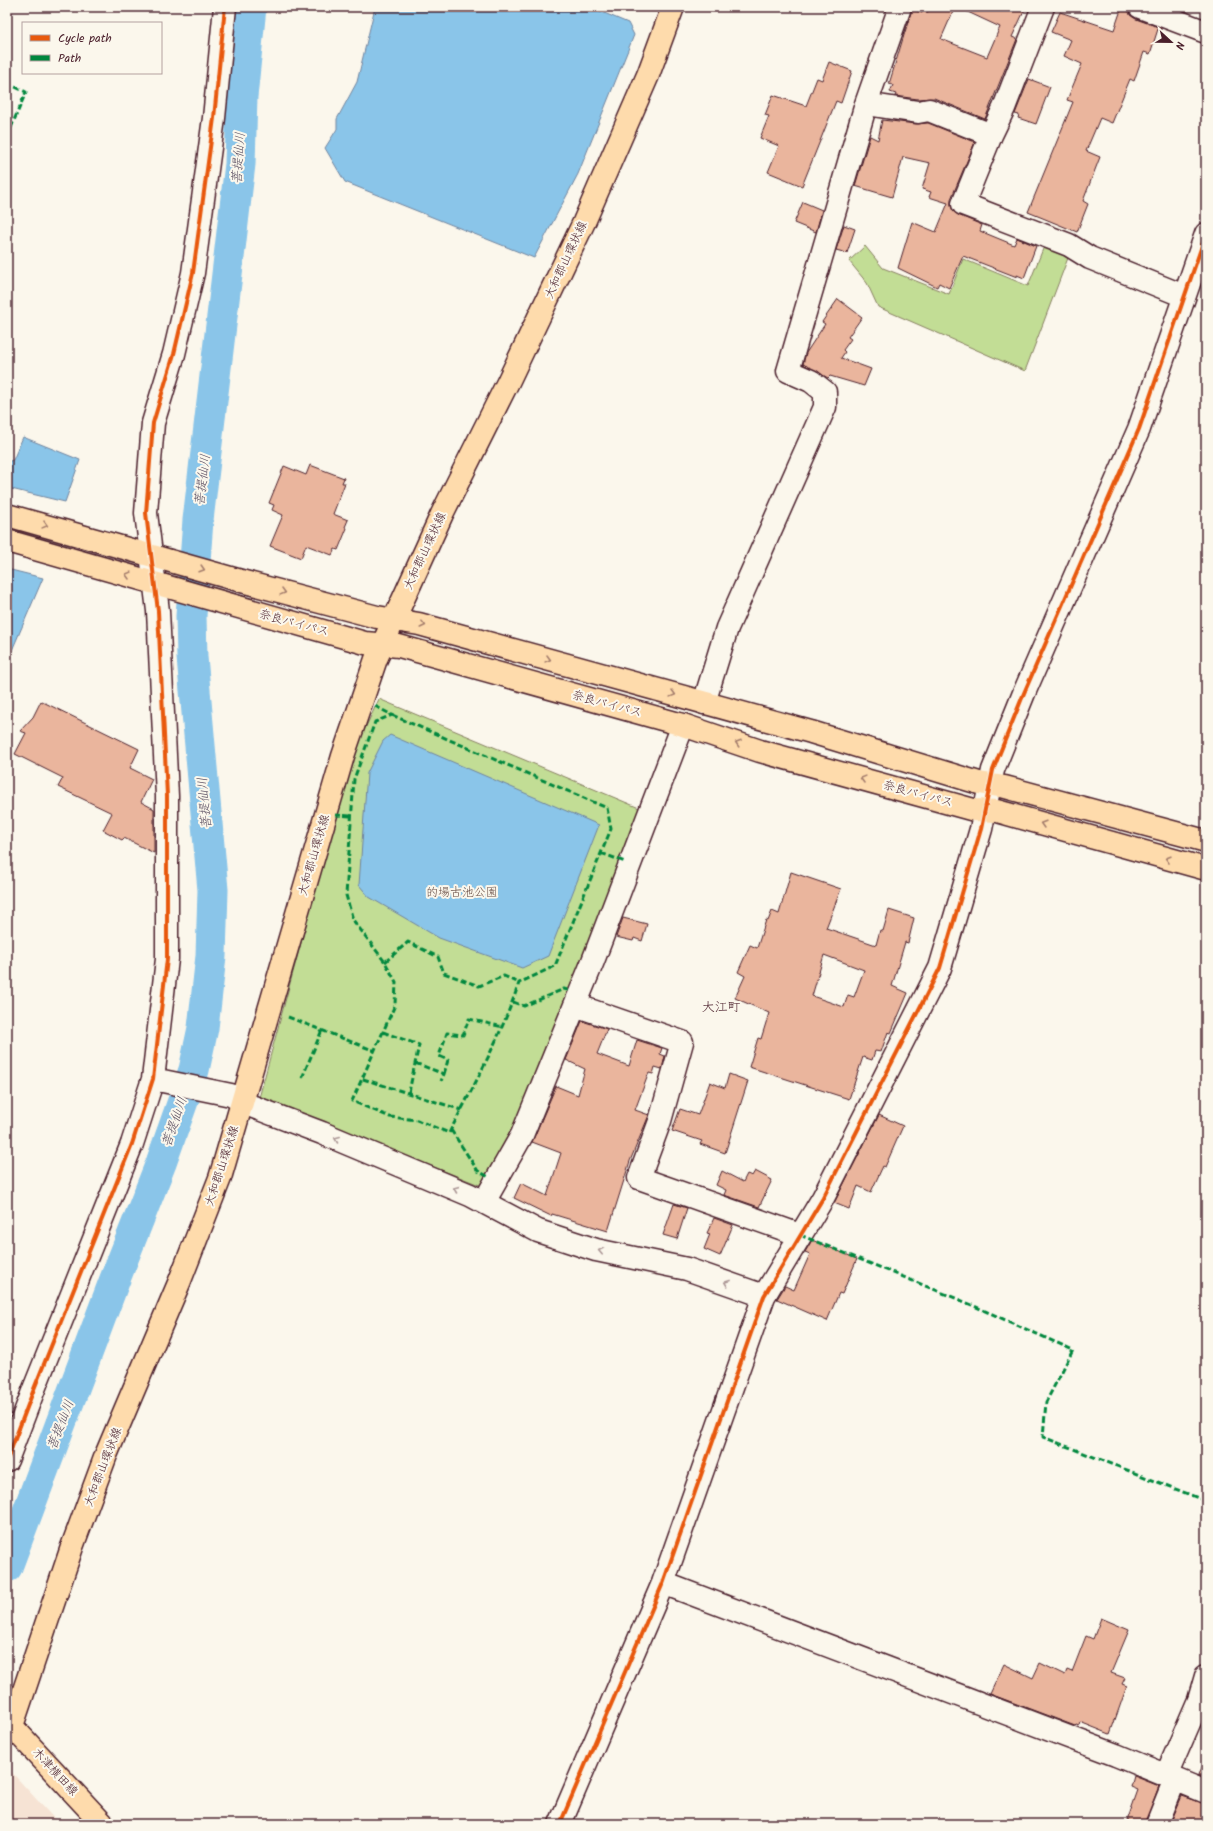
<svg xmlns="http://www.w3.org/2000/svg" width="1213" height="1831" viewBox="0 0 1213 1831" font-family="Kalam,'Klee One',sans-serif">
  <style>
    .built { fill: #f6e3d4 }
    .green { fill: #c2dd95; stroke: #867e60 }
    .water { fill: #8ac5e9; stroke: #70839d }
    .lines { fill: none; stroke-linecap: round; stroke-linejoin: round }
    .river { stroke: #8ac5e9; stroke-width: 31 }
    .building { fill: #eab59d; stroke: #4a1f2b; fill-rule: evenodd }
    .minor-casing { stroke: #4a1f2b; stroke-width: 25 }
    .major-casing { stroke: #4a1f2b; stroke-width: 25 }
    .highway-casing { stroke: #4a1f2b; stroke-width: 25 }
    .minor { stroke: #fbf7ec; stroke-width: 22 }
    .major { stroke: #fedbac; stroke-width: 22 }
    .highway { stroke: #fedbac; stroke-width: 22 }
    .quiet { stroke: #00873e; stroke-width: 3; stroke-dasharray: 6 3; stroke-linecap: butt }
    .cycleway-casing { stroke: #fbf7ec; stroke-width: 6 }
    .cycleway { stroke: #e8590c; stroke-width: 4 }
    .oneway { stroke: #a47d6c }
    .oneway2 { stroke: #ab9695 }
    .labels { text-anchor: middle; dominant-baseline: central; stroke-width: 4; stroke-linejoin: round; paint-order: stroke }
    .street-label { font-size: 12px; fill: #4a1f2b; stroke: #fbf7ec }
    .park-label { font-size: 12px; fill: #684e46; stroke: #fbf7ec }
    .water-label { font-size: 13px; font-style: italic; fill: #5d5164; stroke: #fbf7ec }
    .neighbourhood-label { font-size: 13px; fill: #4a1f2b; stroke: #fbf7ec }
  </style>
  <rect width="100%" height="100%" fill="#fbf7ec"/>
  <filter id="ink" filterUnits="userSpaceOnUse"><feTurbulence type="fractalNoise" baseFrequency=".025" numOctaves="2"/><feDisplacementMap in="SourceGraphic" scale="8" xChannelSelector="R" yChannelSelector="G"/><feConvolveMatrix kernelMatrix="1 2 1 2 8 2 1 2 1" color-interpolation-filters="sRGB"/></filter>
  <g filter="url(#ink)">
    <path class="built" d="M7,1767l52,57h-52z"/>
    <path class="green" d="M1047,239l24,11 -46,121 -147,-64 -11,-24 -18,-22 16,-15 18,22 66,26 14,-35 65,27z
      M379,699l265,111 -129,325 -33,51 -223,-88 92,-340z"/>
    <path class="water" d="M375,7h215l38,16 6,12 -56,139 -44,84 -189,-76 -20,-34 12,-19v-10l20,-37z
      M23,437l57,23 -15,42 -58,-14v-26l6,-2z
      M7,569l36,9 -36,84z
      M390,735l209,90 -51,131 -26,12 -83,-30 -70,-41 -10,-12 8,-112 16,-32z"/>
    <g class="lines">
      <path class="river" d="M7,1567l108,-288 46,-116 33,-93 9,-42 8,-72 2,-66 -21,-233 -1,-41 7,-96 42,-356 2,-67 9,-90"/>
    </g>
    <path class="building" d="M930,7h25l-14,32 46,18 13,-30 -43,-20h69l-14,30 5,2 -32,80 -51,-21 -16,1 -23,-3 1,-2 -6,-2 3,-7 -4,-1 23,-75 10,4 1,-3 5,2z
      M1122,7h6l2,8 6,4 25,9v2l-3,-1 -8,25 -6,-2 -10,29 -4,-2 -18,44 -12,-5 -14,33 14,6 -17,44 5,3 -11,28 -49,-20 45,-110 -6,-2 15,-36 -18,-8 7,-16 -20,-8 9,-20 54,18z
      M829,62l23,9 -11,32 -5,-2 -34,85 -34,-14 11,-26 -19,-8 9,-22 -4,-1 8,-20 33,11 11,-28 5,2z
      M1029,79l21,8 -14,37 -18,-6 1,-3 -4,-1z
      M882,120l34,4 12,-1 47,19 -24,57v7l2,5 5,4 24,10 -2,6 34,14 3,-7 19,8 -12,32 -7,-3v2l-54,-21 -14,32 -10,-5 -2,4 -39,-19 14,-46 24,10 12,-29 -19,-6 2,-5 -9,-3 8,-26 -27,-6 -11,40 -37,-11 15,-50 8,4z
      M803,202l19,8 -6,22 -22,-9z
      M844,225l11,4 -8,24 -11,-3z
      M838,299l24,18 -14,20 3,2 -8,11 2,2 -4,6 30,11 -7,17 -34,-10 -2,2 -25,-14 3,-11 19,-29 -3,-2z
      M310,465l34,13 -2,5h3l-12,31 15,6 -3,7 2,1 -9,22 -3,-1 -3,6 -26,-10 -5,13 -31,-12 13,-31 -11,-5 2,-5 -5,-2 15,-37 22,9z
      M41,701l98,48 -9,19 22,11 -11,23 13,7v44l-30,-15 -2,2 -19,-10 9,-17 -54,-26 5,-9 -48,-24 11,-21 -6,-2 13,-14z
      M791,872l50,17 -15,39 50,17 4,-15 3,1 6,-21 25,8 -6,25 -3,-1 -13,44 16,7 -17,40 -3,-1 -7,20 -6,-1 -3,9 -9,-3 -14,42 -100,-32 9,-29 3,1 8,-26 -34,-15 10,-22 -7,-4 12,-27 7,3 9,-28 2,1 4,-10 7,3zM824,955l40,15 -10,27 -6,-2 -4,12 -32,-11z
      M623,918l24,6 -5,17 -8,-3 -1,3 -17,-4z
      M582,1021l25,8 -10,25 32,12 8,-26 25,8 -2,6 5,2 -3,13 -7,-2 -2,7 -4,-1 -1,2 -13,35 14,5 -19,46 -22,70 -56,-17 -1,2 -37,-18 7,-15 26,13 14,-43 -29,-11 24,-56 22,9 7,-26 -19,-9z
      M729,1074l19,7 -23,72 -25,-9 2,-3 -30,-10 8,-22 18,6 12,-33 15,6z
      M879,1115l24,11 -18,41 -2,-1 -12,26 -13,-6 -9,23 -15,-6z
      M722,1171l21,11 4,-8 5,2 3,-5 17,9 -13,27 -35,-12 2,-5 -10,-5z
      M674,1204l13,4 -10,31 -14,-4z
      M714,1218l19,7 -13,31 -16,-7 6,-15 -3,-1z
      M812,1240l45,19 -15,35 -3,-1 -12,28 -50,-22 8,-13 9,4 16,-36 -5,-2z
      M1101,1618l28,12 -18,43 14,5 -3,6 5,2 -17,48 -30,-12 -1,4 -3,-1 -1,1 -85,-32 14,-30 29,14 7,-15 25,12 2,-5 5,2 14,-36 7,3z
      M1204,1759h2v19l-8,-3z
      M1134,1776l25,10 -14,38h-19l12,-34 -7,-3z
      M1182,1796l24,8v8l-5,12h-31z"/>
    <g class="lines">
      <g class="minor-casing">
        <path id="minor" d="M1043,7l-39,101 -13,27 -28,69 106,41 21,13 94,38
          M1140,7l66,25
          M866,104l52,8 11,-2 62,25
          M704,703l23,-75 98,-221v-15l-14,-11 -23,-10 78,-267 34,-97
          M575,1005l107,37 -22,79 -21,57 161,57
          M153,1079l78,16 20,11 71,27 148,62 68,36 58,19 91,19 77,27
          M484,1202l38,-67 71,-174 90,-236
          M7,1460l27,-71 98,-245 21,-65 14,-120v-163l-9,-185 -12,-98 7,-90 21,-69 19,-81 21,-155 11,-111
          M663,1583l453,172 90,37
          M1166,1776l33,-76 7,-24
          M560,1824l103,-241 101,-287 59,-98 117,-230 41,-139 12,-59 31,-77 115,-264 67,-195
          M1157,1824l18,-45"/>
      </g>
      <g class="major-casing">
        <path id="major" d="M7,1721l96,103
          M12,1726l60,-179 34,-92 73,-172 41,-105 123,-422 33,-97 66,-145 66,-132 76,-160 64,-147 25,-68"/>
      </g>
      <g class="highway-casing">
        <path id="highway" d="M7,515l238,67 132,35 42,7 392,108 168,51 26,4 201,54
          M7,541l358,102 34,3 284,79 77,26 214,59 23,1 209,58"/>
      </g>
      <use href="#minor" class="minor"/>
      <use href="#major" class="major"/>
      <use href="#highway" class="highway"/>
      <path class="quiet" d="M7,83l19,9 -19,45
        M375,706l17,9
        M392,715l215,93 4,21 -56,137 -36,17c-18,53 -44,101 -70,150l-32,-13 -27,-3 -38,-16 43,-96 1,-23 -11,-20 -32,-42 -7,-25 8,-116 21,-57z
        M335,815l16,1
        M601,853l24,9
        M385,962l23,-20 30,15 6,16 35,13 25,-10 15,7
        M513,1002l11,4 40,-17 7,2
        M288,1017l87,34
        M383,1032l36,13 -10,47
        M415,1063l29,11 -3,7
        M444,1074l4,-14 -9,-4 8,-23 16,2 6,-16 34,8
        M302,1078l20,-48
        M363,1079l99,31
        M451,1130l27,41 11,6
        M800,1235l165,67 108,48 -27,52 -3,35 163,64"/>
      <g class="cycleway-casing">
        <path id="cycleway" d="M7,1460l27,-71 98,-245 21,-65 14,-120v-163l-9,-185 -12,-98 7,-90 21,-69 19,-81 21,-155 11,-111
          M560,1824l103,-241 101,-287 59,-98 117,-230 41,-139 12,-59 31,-77 115,-264 67,-195"/>
      </g>
      <use href="#cycleway" class="cycleway"/>
    </g>
    <defs><path id="oneway-chevron" d="M-2-3.5L2.5 0L-2 3.5" fill="none" stroke-width="1.6" stroke-linecap="round" stroke-linejoin="round"/></defs>
    <g class="oneway">
      <use href="#oneway-chevron" transform="translate(45 525) rotate(15)"/>
      <use href="#oneway-chevron" transform="translate(202 569) rotate(17)"/>
      <use href="#oneway-chevron" transform="translate(128 575) rotate(-165)"/>
      <use href="#oneway-chevron" transform="translate(283 592) rotate(15)"/>
      <use href="#oneway-chevron" transform="translate(423 625) rotate(14)"/>
      <use href="#oneway-chevron" transform="translate(548 659) rotate(15)"/>
      <use href="#oneway-chevron" transform="translate(673 694) rotate(15)"/>
      <use href="#oneway-chevron" transform="translate(738 743) rotate(-162)"/>
      <use href="#oneway-chevron" transform="translate(863 779) rotate(-165)"/>
      <use href="#oneway-chevron" transform="translate(1043 824) rotate(-164)"/>
      <use href="#oneway-chevron" transform="translate(1168 859) rotate(-164)"/>
    </g>
    <g class="oneway2">
      <use href="#oneway-chevron" transform="translate(337 1139) rotate(-158)"/>
      <use href="#oneway-chevron" transform="translate(456 1189) rotate(-158)"/>
      <use href="#oneway-chevron" transform="translate(601 1251) rotate(-167)"/>
      <use href="#oneway-chevron" transform="translate(727 1283) rotate(-160)"/>
    </g>
  </g>
  <g class="labels">
    <g class="street-label">
      <text transform="translate(566 260) rotate(-65)">大和郡山環状線</text>
      <text transform="translate(425 551) rotate(-65)">大和郡山環状線</text>
      <text transform="translate(294 623) rotate(15)">奈良バイパス</text>
      <text transform="translate(607 704) rotate(15)">奈良バイパス</text>
      <text transform="translate(918 794) rotate(15)">奈良バイパス</text>
      <text transform="translate(314 855) rotate(-74)">大和郡山環状線</text>
      <text transform="translate(222 1166) rotate(-72)">大和郡山環状線</text>
      <text transform="translate(103 1467) rotate(-69)">大和郡山環状線</text>
      <text transform="translate(55 1772) rotate(47)">木津横田線</text>
    </g>
    <g class="park-label">
      <text x="462" y="892">的場古池公園</text>
    </g>
    <g class="water-label">
      <text transform="translate(239 158) rotate(-86)">菩提仙川</text>
      <text transform="translate(203 480) rotate(-83)">菩提仙川</text>
      <text transform="translate(205 803) rotate(-95)">菩提仙川</text>
      <text transform="translate(175 1122) rotate(-71)">菩提仙川</text>
      <text transform="translate(61 1425) rotate(-69)">菩提仙川</text>
    </g>
    <g class="neighbourhood-label">
      <text x="721" y="1007">大江町</text>
    </g>
  </g>
  <rect width="1213" height="1831" fill="none" stroke="#fbf7ec" stroke-width="24"/>
  <rect x="12" y="12" width="1189" height="1807" fill="none" stroke="#4a1f2b" stroke-width="1.5" filter="url(#ink)"/>
  <rect x="22" y="22" width="140" height="52" fill="#fbf7ec" stroke="#b4a19f"/>
  <rect x="30" y="35" width="20" height="6" fill="#e8590c" stroke="#b4a19f"/>
  <text x="58" y="42" font-size="12" fill="#4a1f2b">Cycle path</text>
  <rect x="30" y="55" width="20" height="6" fill="#00873e" stroke="#b4a19f"/>
  <text x="58" y="62" font-size="12" fill="#4a1f2b">Path</text>
  <g transform="translate(1171 42) rotate(112)" stroke="#fbf7ec" stroke-width="3" paint-order="stroke">
  <path d="M0-3L7 15L0 10L-7 15Z" fill="#4a1f2b"/>
  <text y="-6" font-size="11" font-weight="bold" text-anchor="middle" fill="#4a1f2b">N</text>
  </g>
</svg>
